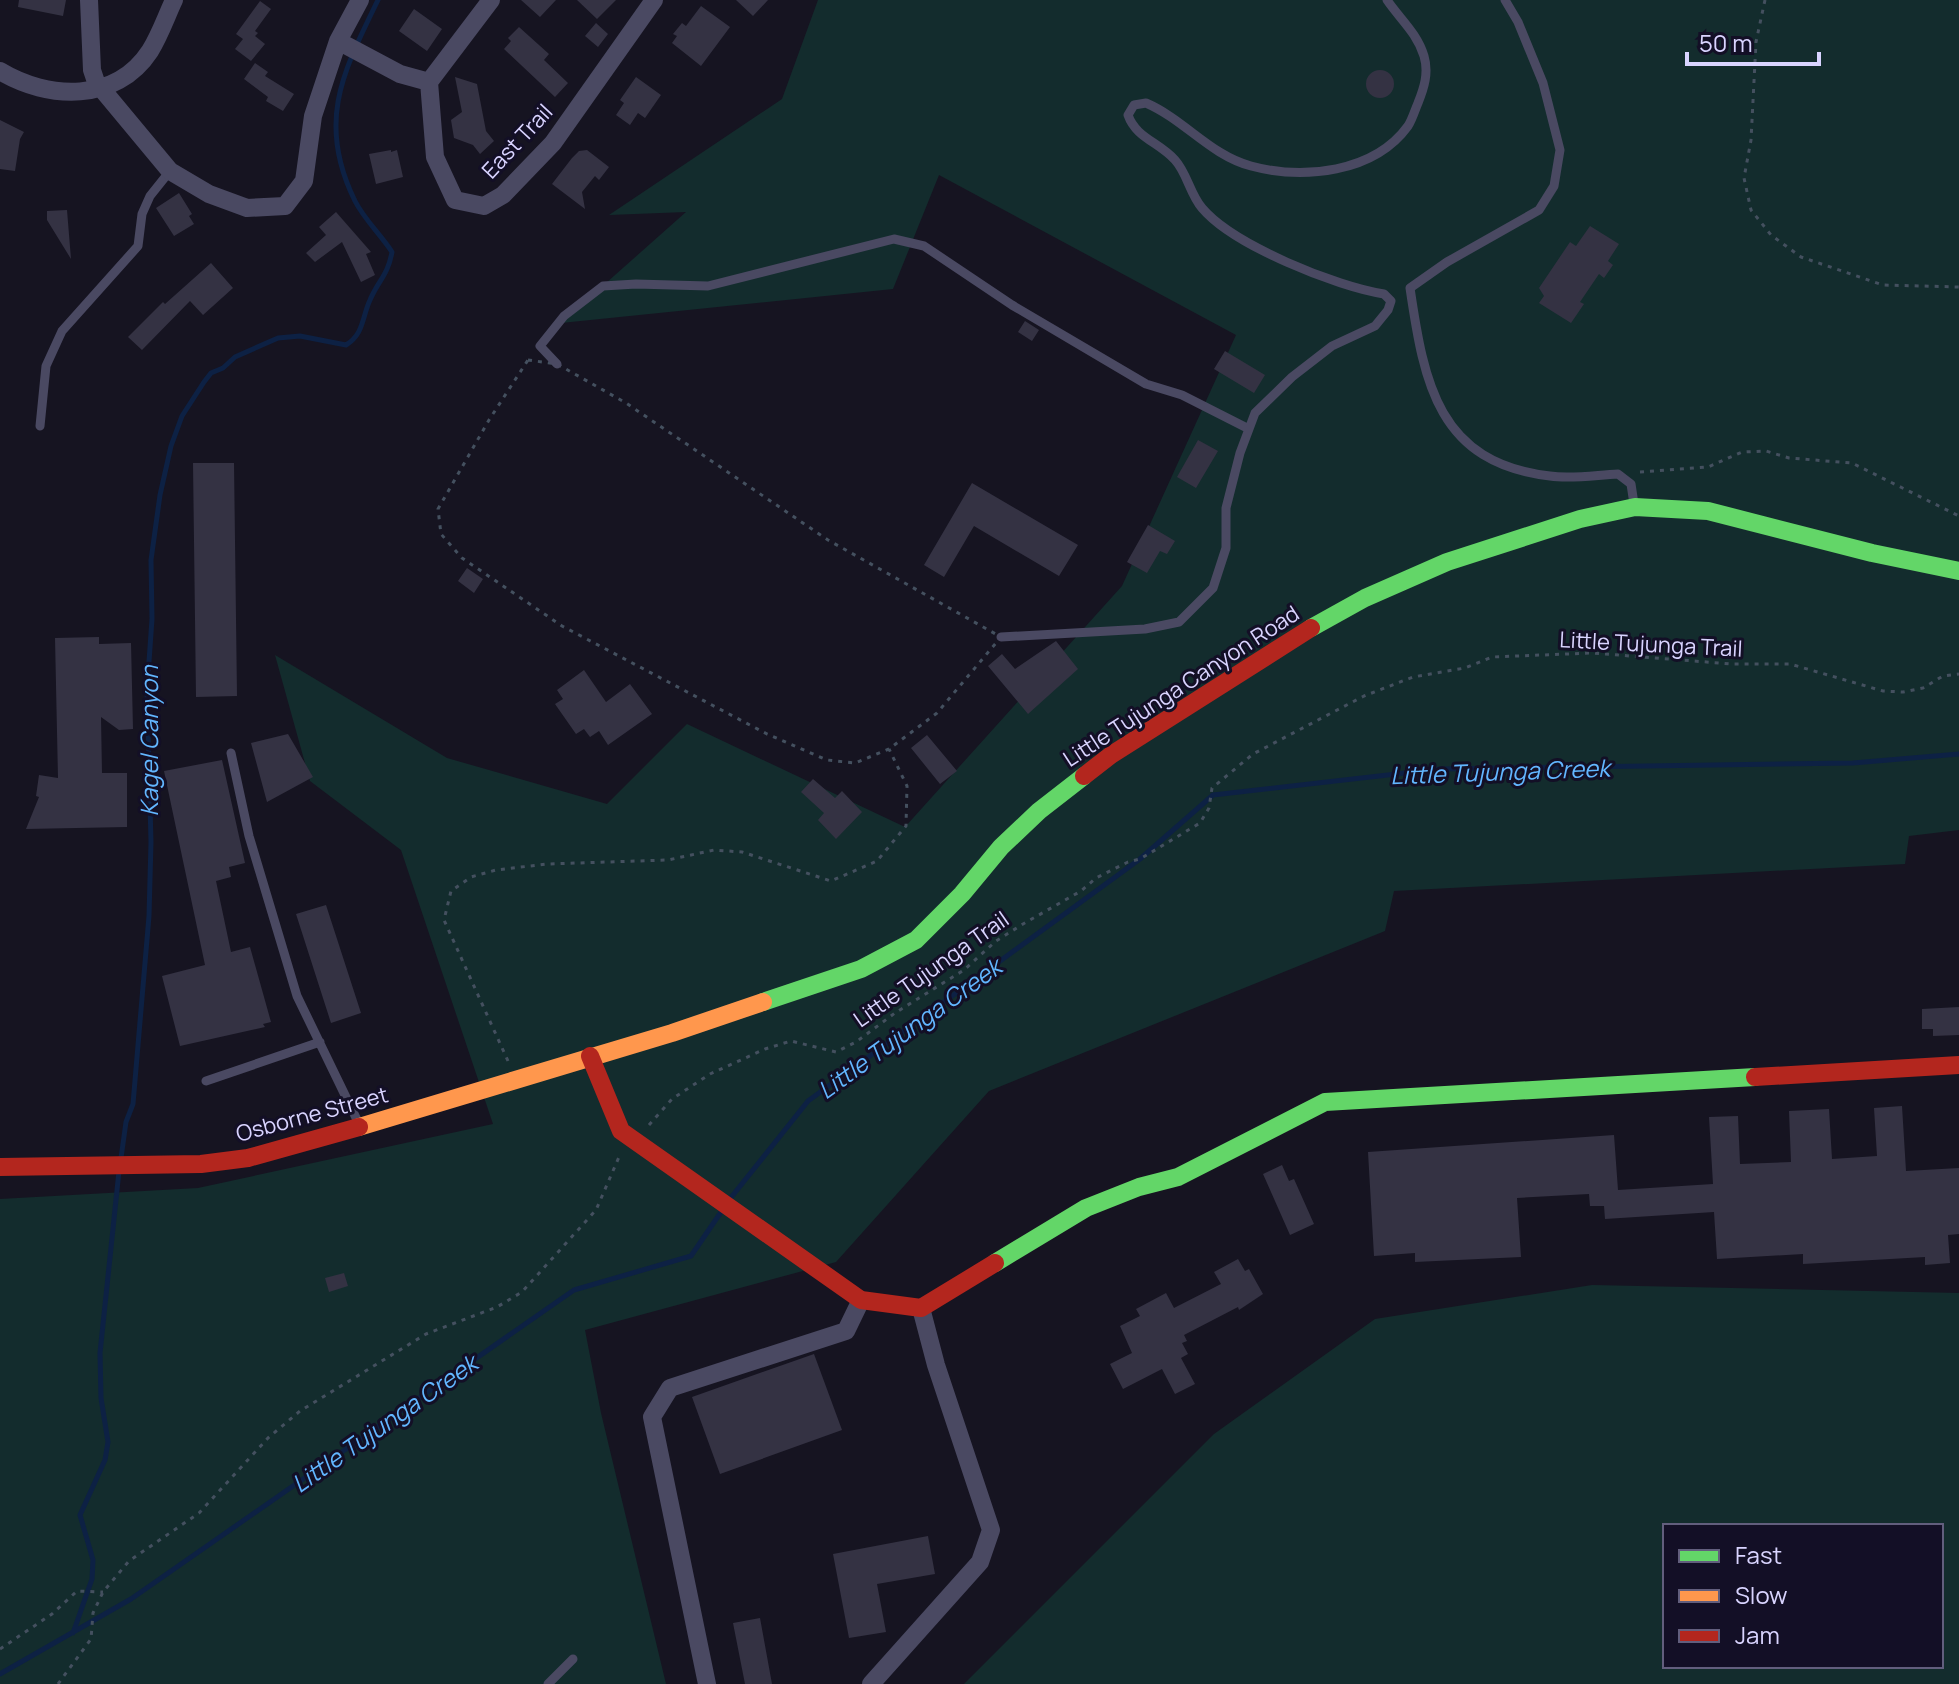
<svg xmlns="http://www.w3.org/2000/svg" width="1959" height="1684" viewBox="0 0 1959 1684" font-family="Manrope,sans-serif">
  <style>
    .green { fill: #132c2d; fill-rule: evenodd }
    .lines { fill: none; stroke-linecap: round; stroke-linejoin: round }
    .stream { stroke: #0d2144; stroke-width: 5 }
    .building { fill: #343243 }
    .path { stroke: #44505f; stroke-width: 3; stroke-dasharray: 4 6; stroke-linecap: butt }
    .lane { stroke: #4a4962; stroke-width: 9 }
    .street { stroke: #4a4962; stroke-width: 18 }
    .fast { stroke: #63d668; stroke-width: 18 }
    .slow { stroke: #ff974d; stroke-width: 18 }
    .jam { stroke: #b3261e; stroke-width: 18 }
    .labels { text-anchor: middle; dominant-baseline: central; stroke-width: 6; stroke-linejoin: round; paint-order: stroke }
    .street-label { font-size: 22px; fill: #d9d4ff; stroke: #130f26 }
    .water-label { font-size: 24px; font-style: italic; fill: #62b6ff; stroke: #130f26 }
  </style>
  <rect width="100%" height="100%" fill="#161421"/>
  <path class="green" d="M818,0h1141v830l-50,6 -4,28 -511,27 -9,40 -396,160 -153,171 -251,68 16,83 65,271h-666v-485l198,-11 295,-64 -92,-274 -91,-69 -35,-126 172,103 160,46 80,-80 218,103 217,-241 114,-251 -297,-160 -46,114 -332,34 125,-111 -77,3 173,-116z
    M1592,1285l367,8v391h-995l250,-250 161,-115zM1665,1526h276v140h-276z"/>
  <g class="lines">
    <path class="stream" d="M121,1158l5,-36 7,-18 16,-188 2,-74 -4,-152 5,-71 -1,-59 9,-65 11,-49 11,-30 22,-34 7,-9 12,-5 12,-11 43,-19 22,-2 46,9c18,-11 16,-28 24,-45 8,-19 18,-25 22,-48 -11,-17 -28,-33 -37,-51 -39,-79 -12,-129 23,-201
      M729,1200l79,-99 332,-242 73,-64 227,-26 413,-6 106,-9
      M73,1633l19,-54 1,-19 -13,-45 25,-55 3,-18 -7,-44 -1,-45 19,-182
      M0,1674l131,-75 443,-309 117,-34 30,-44"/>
  </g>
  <path class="building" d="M19,0h47l-3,16 -45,-9z
    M521,0h35l-16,17z
    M577,0h39l-19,19z
    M736,0h32l-15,16z
    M260,1l11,8 -16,22 3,2 -3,3 10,8 -14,17 -16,-12 8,-10 -7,-5z
    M701,6l29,21 -29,39 -29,-23 5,-7 -4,-2 9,-11 4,3z
    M414,9l28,20 -15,22 -28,-20z
    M596,23l12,11 -10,13 -13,-11z
    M519,27l30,27 -5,6 24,23 -13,14 -51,-48 7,-8 -3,-3z
    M255,63l13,9 -3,4 29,18 -11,17 -17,-10 2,-4 -24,-18z
    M1366 84a14 14 0 1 1 28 0a14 14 0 1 1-28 0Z
    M455,77l22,7 9,47 8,10 -14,13 -7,-9 -19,-7 -3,-18 11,-8z
    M636,77l25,18 -16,23 -7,-5 -8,12 -14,-10 8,-12 -4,-3z
    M0,120l24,12 -4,7 -5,32 -15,-2z
    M391,150v2l6,-2 6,27 -27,7 -7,-30z
    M587,150l22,17 -10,13 -4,-4 -13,16 3,17 -33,-25 20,-26 7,-7z
    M179,193l13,21 -3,2 5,8 -20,12 -18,-28z
    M67,210l4,49 -24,-39v-9z
    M336,212l35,40 -5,2 9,21 -14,7 -19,-40 -27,20 -9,-9 20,-18 -7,-8z
    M1590,226l29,18 -11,17 5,4 -9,13 -5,-4 -19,28 4,2 -13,19 -32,-20 5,-7 -5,-8 31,-46 6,4z
    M211,263l22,25 -30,27 -13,-14 -48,49 -14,-13 35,-35 2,2z
    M1025,321l14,9 -7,11 -14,-9z
    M1225,351l40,24 -11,18 -40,-24z
    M1198,440l20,11 -22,37 -19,-11z
    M193,463h41l3,233 -41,1z
    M972,483l106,62 -19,31 -85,-50 -30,51 -20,-12z
    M1148,525l27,16 -8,13 -7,-3 -13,22 -20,-11z
    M467,568l16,11 -9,14 -16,-12z
    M99,637v7l32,-1 2,86 -14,1 -18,-13 1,56h25v54l-101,2 13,-32 -3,-1 3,-21 19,3 -3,-140z
    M1056,641l22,28 -50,45 -40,-48 14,-12 13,15z
    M584,670l22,32 24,-18 22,30 -44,31 -9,-14 -9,6 -6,-8 -8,5 -21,-30 8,-5 -6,-9z
    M288,734l25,43 -46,25 -16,-59z
    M927,735l30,36 -17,13 -29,-36z
    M222,760l23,103 -16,4 2,10 -15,4 15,71 19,-5 21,75 -8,2 2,3 -85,19 -18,-70 43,-11 -41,-194z
    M813,779l22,19 7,-7 20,21 -26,27 -18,-19 6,-7 -23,-21z
    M326,905l35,108 -30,10 -35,-109z
    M1959,1007v28l-26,1v-7h-11v-20z
    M1902,1106l4,65 53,-3v66l-11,1 2,28 -25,2v-8l-122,7v-10l-86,5 -3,-47 -109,7 -1,-13h-14l-1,-12 -72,4 4,59 -106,5v-9l-41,3 -6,-104 246,-17 4,55 95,-6 -4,-67 29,-1 2,48 51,-2 -2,-51 40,-2 3,50 45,-3 -3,-48z
    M1282,1165l7,16 5,-2 20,45 -24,11 -27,-61z
    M1238,1259l7,12 4,-2 14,25 -24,16 -1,-3 -54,28 3,6 -5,2 6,11 -7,4 14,26 -20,10 -13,-25 -39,20 -13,-25 22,-11 -12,-27 20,-10 -4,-7 30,-16 8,15 47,-24 -7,-12z
    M344,1273l4,13 -19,6 -4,-14z
    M814,1354l28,76 -122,44 -28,-77z
    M928,1536l7,38 -58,10 9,48 -37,6 -16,-84z
    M760,1618l12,66h-27l-12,-61z"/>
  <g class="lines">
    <path class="path" d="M1765,0l-9,42 -5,98 -7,38 7,32 20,25 30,22 82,28 76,2
      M528,360l29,4 69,39 202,137 173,97 -64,76 -48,36 -34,14 -28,-3 -60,-26 -205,-108 -100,-68 -21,-24 -3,-25 51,-89z
      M1640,472l68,-5 34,-15 24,-1 23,7 63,5 107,53
      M508,1061l-64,-141 7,-29 20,-14 25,-7 51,-6 121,-4 46,-10 28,2 89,29 46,-20 29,-35 1,-40 -18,-37
      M649,1125l23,-26 38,-25 55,-25 26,-8 45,11 20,-10 39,-29 69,-43 32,-29 27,-17 58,-33 15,-13 32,-16 12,-3 60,-36 9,-15 3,-20 41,-34 111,-58 49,-19 52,-9 27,-11 100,-4 140,11h58l93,27 20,1 20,-4 20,-12 16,-2
      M0,1649l52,-35 25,-23 26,1
      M58,1684l33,-45 2,-26 10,-21 26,-31 70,-48 69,-75 32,-27 126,-77 71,-27 25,-15 74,-82 23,-53"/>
    <path class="lane" d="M1505,0l13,22 25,61 17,67 -6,36 -15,24 -92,52 -37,26c14,95 28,175 140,188 22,3 46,-1 68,-2l13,10 3,20
      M557,364l-17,-18 24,-30 39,-30 33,-2 72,2 186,-47 30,7 88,59 134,79 36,11 67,34
      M40,426l6,-60 16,-35 76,-85 4,-32 8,-18 20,-25
      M1001,637l144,-8 34,-7 34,-34 13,-40v-40l14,-55 15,-40 37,-36 40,-31 43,-20 13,-16 3,-9 -7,-7c-47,-7 -151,-49 -182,-86 -12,-14 -15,-35 -27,-48 -16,-18 -39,-22 -47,-45l6,-10 12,-2c39,17 64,52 105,63 52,14 123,7 157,-40 4,-6 7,-16 10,-23 6,-15 11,-30 6,-47 -7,-23 -24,-37 -37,-56
      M231,753l18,83 48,160 62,128
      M206,1081l114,-39
      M548,1684l25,-25"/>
    <path class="street" d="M89,0l3,70 4,12 74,89 39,23 38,14 38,-2 19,-25 9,-65 25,-75 22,-41
      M338,41l62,33 29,8
      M0,71c48,29 116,32 150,-20 10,-16 16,-34 24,-51
      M429,82l6,75 20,43 29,6 19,-11 50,-52 101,-143
      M429,82l62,-82
      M707,1684l-55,-267 18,-29 176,-57 15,-31
      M871,1684l109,-122 11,-32 -55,-165 -15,-57"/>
    <path class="fast" d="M1311,628l54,-30 82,-36 133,-43 55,-12 73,4 164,42 87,18
      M763,1002l98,-33 55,-29 46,-46 39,-47 38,-36 45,-35
      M995,1263l91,-55 53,-21 39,-10 147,-75 430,-25"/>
    <path class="slow" d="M359,1127l313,-94 91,-31"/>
    <path class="jam" d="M1084,776l27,-21 200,-127
      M590,1056l31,75 240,169 60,8 74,-45
      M1755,1077l204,-12
      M0,1167l201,-3 47,-6 111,-31"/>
  </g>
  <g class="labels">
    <g class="street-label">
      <text transform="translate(517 141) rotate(-47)">East Trail</text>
      <text transform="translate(1651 644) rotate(3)">Little Tujunga Trail</text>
      <text transform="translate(1181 686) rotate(-33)">Little Tujunga Canyon Road</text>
      <text transform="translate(931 969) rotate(-35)">Little Tujunga Trail</text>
      <text transform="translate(312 1114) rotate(-15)">Osborne Street</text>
    </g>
    <g class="water-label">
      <text transform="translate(148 741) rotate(-90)">Kagel Canyon</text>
      <text transform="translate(1500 771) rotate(-2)">Little Tujunga Creek</text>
      <text transform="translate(909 1028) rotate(-36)">Little Tujunga Creek</text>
      <text transform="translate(384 1423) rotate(-35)">Little Tujunga Creek</text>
    </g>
  </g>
  <rect x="1663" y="1524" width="280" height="144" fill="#130f26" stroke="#625e7d" stroke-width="2"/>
  <rect x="1679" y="1550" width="40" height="12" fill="#63d668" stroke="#625e7d" stroke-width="2"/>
  <text x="1735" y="1564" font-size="24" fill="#d9d4ff">Fast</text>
  <rect x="1679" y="1590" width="40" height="12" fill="#ff974d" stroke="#625e7d" stroke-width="2"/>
  <text x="1735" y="1604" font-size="24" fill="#d9d4ff">Slow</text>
  <rect x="1679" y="1630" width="40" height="12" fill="#b3261e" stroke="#625e7d" stroke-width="2"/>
  <text x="1735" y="1644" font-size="24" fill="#d9d4ff">Jam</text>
  <path d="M1687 52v12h132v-12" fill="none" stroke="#d9d4ff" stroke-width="4"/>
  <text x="1699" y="52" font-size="24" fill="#d9d4ff" stroke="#130f26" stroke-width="6" paint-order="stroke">50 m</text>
</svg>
